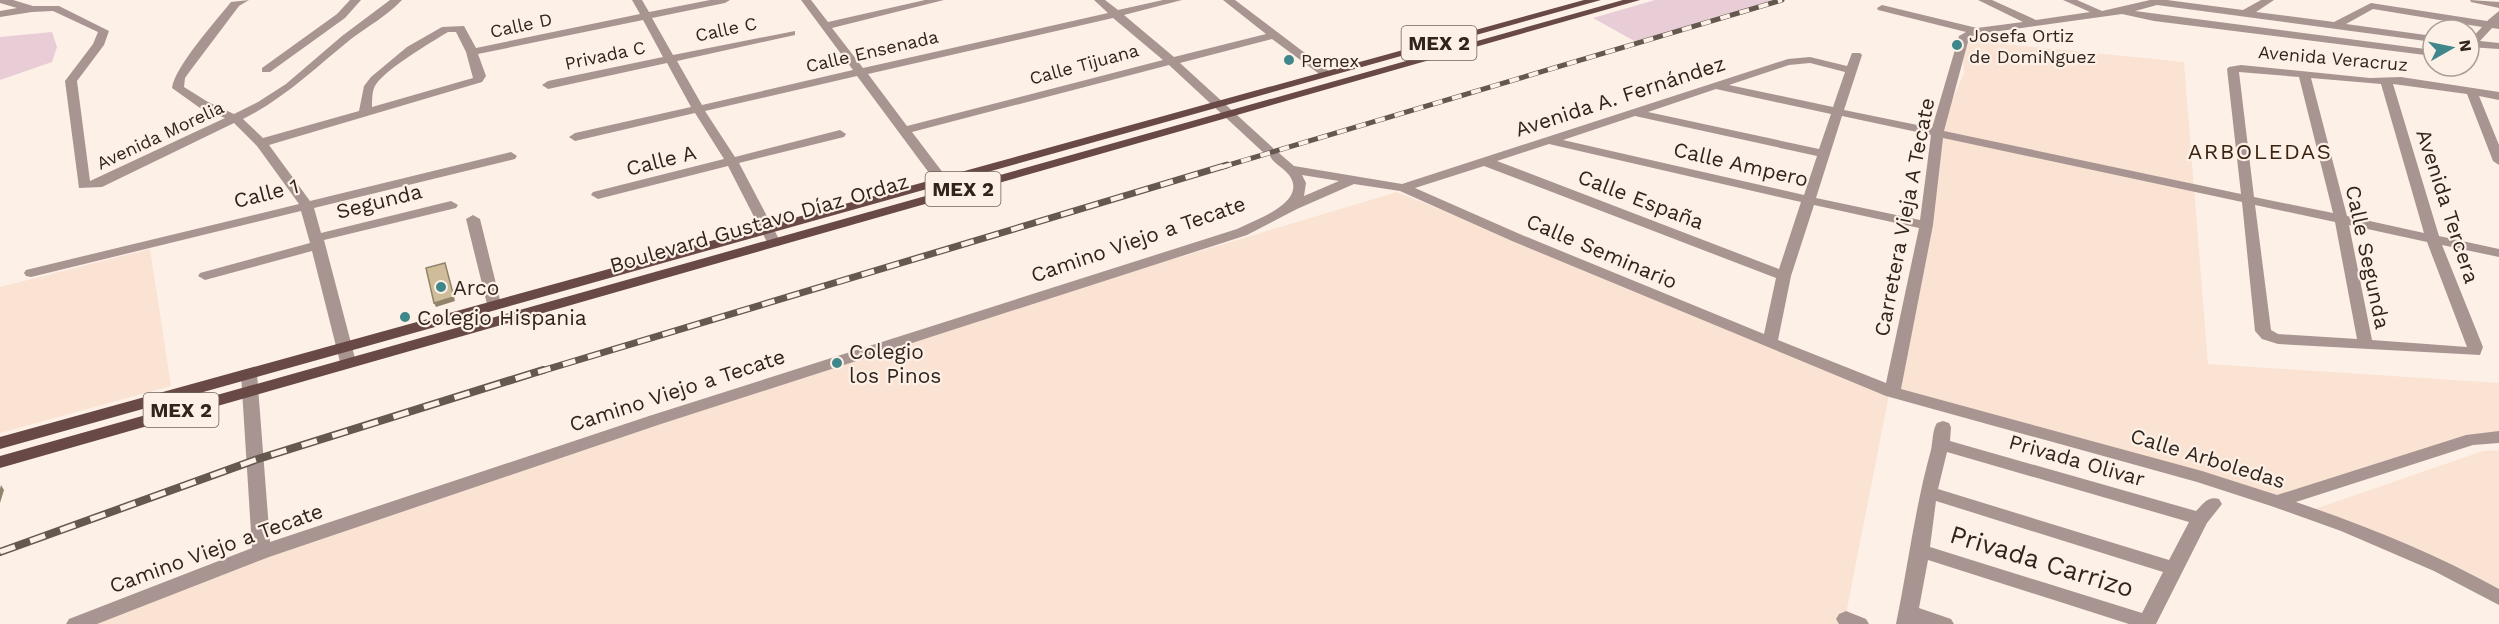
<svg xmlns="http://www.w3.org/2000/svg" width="2499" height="624" viewBox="0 0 2499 624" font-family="'Work Sans',sans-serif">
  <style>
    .built { fill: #fbe3d3 }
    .green { fill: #e9cdd6 }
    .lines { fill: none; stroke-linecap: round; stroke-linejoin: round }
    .minor { fill: #a89592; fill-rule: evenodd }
    .major { fill: #694945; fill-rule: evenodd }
    .rail-far2-casing { stroke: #64584f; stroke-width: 5 }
    .rail-far1-casing { stroke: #64584f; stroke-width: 7 }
    .rail-casing { stroke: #64584f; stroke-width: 8 }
    .rail-far2 { stroke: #fdf0e7; stroke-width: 4; stroke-dasharray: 10; stroke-linecap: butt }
    .rail-far1 { stroke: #fdf0e7; stroke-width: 4.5; stroke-dasharray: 13; stroke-linecap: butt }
    .rail { stroke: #fdf0e7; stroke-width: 5; stroke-dasharray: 16; stroke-linecap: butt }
    .shaded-wall { fill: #91846b }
    .building { fill: #cfbd99; stroke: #91846b; stroke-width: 1.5 }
    .poi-dot { fill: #3f878b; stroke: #fdf0e7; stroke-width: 2 }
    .labels { text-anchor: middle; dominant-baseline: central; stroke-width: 4.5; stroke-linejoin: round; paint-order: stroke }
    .far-street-label { font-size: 18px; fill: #30241c; stroke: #fdf0e7 }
    .far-poi-label { font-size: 18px; fill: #30241c; stroke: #fdf0e7; text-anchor: start }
    .shield { fill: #fdf0e7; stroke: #6e6159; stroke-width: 1.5 }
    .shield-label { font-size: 20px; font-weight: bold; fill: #30241c }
    .street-label { font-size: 21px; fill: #30241c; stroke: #fdf0e7 }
    .poi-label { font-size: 21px; fill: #30241c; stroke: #fdf0e7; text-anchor: start }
    .neighbourhood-label { font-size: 22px; letter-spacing: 1.5px; fill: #3a2311; stroke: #fdf0e7 }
    .near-street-label { font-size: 26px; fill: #30241c; stroke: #fdf0e7 }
  </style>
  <rect width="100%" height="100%" fill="#fdf0e7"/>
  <path class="built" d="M1963,40l221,22 24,302 291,19v54l-222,65 -385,-110 45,-258 27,-61z
    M1397,192l493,198 -46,234h-1757l171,-64 699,-236z
    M150,249l21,137 -171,47v-146z
    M2499,450v148l-193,-86 177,-61z"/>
  <path class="green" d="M1655,0h123l-140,43 -45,-25z
    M52,32l5,15 -5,15 -52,18v-43z"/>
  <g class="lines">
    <path class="minor" d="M0,0h13l20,6h26l50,25 -5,14 -27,36 13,100 135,-63 -25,-10 -28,-20c3,-22 44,-67 59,-86l18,-2 -10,6 -49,65 -5,7 -1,9 24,15 26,12 24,-12 28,-18 56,-48 48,-36h12c-14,15 -35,27 -51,39 -36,29 -66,59 -108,80l20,19 96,-27 5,-25 7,-9 36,-30 35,-20 22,-1 12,22 164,-34 -8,-14h10l7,12 61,-12h20l-5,3 -73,15 21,37 122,-24v4l-118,26 25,44 151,-35 -52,-70h10l17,22 97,-22h19l-112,28 31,40 245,-55 -14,-13h11l13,10 45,-10h19l-58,15 50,42 92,-23 -43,-34h12l95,72v4h-8l-50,-37 -92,24 93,85 1,4 5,1 15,13 108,18 386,-125 22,-2 37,9 5,-13h8l2,2 -18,55 88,18 27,-92 7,-4 -88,-22 -1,-2 5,-3 95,23 46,-6 -45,-22h14l44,20 54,-8 -27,-12h14l25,11 48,-11h17l76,10 18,-10h13l-18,12 78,10 37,-19 116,18 12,-10v18l-7,-1 -12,13 19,2v6l-30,-2v-6l13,-14 -109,-18 -27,15 87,12v6l-276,-37 -22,6 298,39v6l-279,-35 -32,-7 -143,20 -10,4 -25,93 297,63 -14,-125 2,-2 12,-2 129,13 31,-1 98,15v8l-20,-4 20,49v20l-6,-4 -26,-67 -74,-10 46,152 60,13v8l-57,-12 41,102 -3,8 -202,-11 -16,-5 -7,-8 -13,-129 -299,-64 -10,87 -32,164 301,82 75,24 189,-60 33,-4v12l-26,2 -177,57c70,24 138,51 203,87v16l-65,-34 -93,-40 -70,-25 -74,-24 -311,-86 -374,-155 -112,-50 -46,-7 -57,25 -50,26 -586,189 -392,133 -172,67h-31l3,-5 183,-71 -11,-174 2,-4h12l2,4 13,168 379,-126 588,-187c18,-9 72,-27 52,-54 -6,-8 -18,-13 -19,-20l-5,-1 -96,-89 -257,67 38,50 -7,4 -5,-1 -81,-109 -152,35 30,46 105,-27 6,4 -2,3 -105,26 42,80 -2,3h-10l-41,-80 -130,33 -7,-4 2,-3 131,-33 -29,-46 -120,28 -6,-4 6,-4 116,-26 -24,-44 -119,26 -6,-4 6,-4 115,-24 -20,-37 -165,34 8,22 -4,6 -213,63 41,56 201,-49 6,4 -2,3 -201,49 7,25 130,-32 7,4 -2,3 -132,32 32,122 -8,5 -8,-5 -28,-111 -107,29 -7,-4 2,-3 110,-30 -9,-32 -270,66 -5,-1 -2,-3 2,-3 273,-66 -42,-58 -23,-23 -132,64 -23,1 -14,-107 28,-37 5,-12 -45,-21 -21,1 -32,5v-6l17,-3 -17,-5zM1113,18l50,42 -256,66 -39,-52zM448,32h8l10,20 7,26 -101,29c0,-5 0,-13 2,-19 7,-17 58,-46 74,-56zM1810,63l35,9 -12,35 -104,-22 60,-20zM2239,72l60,5 34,136 -79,-16zM2311,78l70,6 43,149 -77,-17zM1716,89l115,25 -12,35 -171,-37zM1635,116l182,40 -13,39 -241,-55zM1842,116l89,19 -11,85 -104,-22zM1549,144l252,58 -22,67 -282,-108zM1484,166l292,112 -12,56 -242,-99 -107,-47zM1302,175l37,6 -35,15 2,-13zM1814,205l105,23 -33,155 -108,-43 13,-64zM2255,205l80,17 22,117 -79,-5 -7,-4zM2349,225l78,17 40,105 -95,-7z
      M350,0h11l-16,18 -75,54h-8v-4l75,-54z
      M2470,0l29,2v6l-28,-6z
      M473,215l7,4 21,85 -2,3 -5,1 -7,-4 -21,-85z
      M1943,421l6,2 2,4 -1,14 246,70c8,-8 12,-15 23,-12l3,5 -15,19 -51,101h-27l-201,-64 -9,48 32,11 3,5h-58c12,-58 19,-117 35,-174 2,-9 1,-19 6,-27zM1947,452l242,70 -20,38 -231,-71zM1936,501l227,71 -21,41 -212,-66z
      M1846,611l20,8 3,5h-30l-3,-5 3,-5z"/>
    <path class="major" d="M1584,0h17l-1601,449v-12z
      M1623,0h17l-1640,468v-12z"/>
    <g class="rail-far2-casing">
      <path id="rail-far2" d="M1222,167l560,-167"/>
    </g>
    <g class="rail-far1-casing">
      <path id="rail-far1" d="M538,372l689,-207"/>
    </g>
    <g class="rail-casing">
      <path id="rail" d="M0,552l255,-92 288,-90"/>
    </g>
    <use href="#rail-far2" class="rail-far2"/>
    <use href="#rail-far1" class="rail-far1"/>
    <use href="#rail" class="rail"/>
  </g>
  <path class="shaded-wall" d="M445,263l10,38 -19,6 -2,-4z
    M1,485l3,5 -4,13v-14z"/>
  <path class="building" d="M445,263l9,34 -20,6 -8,-35z"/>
  <g class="poi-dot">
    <circle cx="1957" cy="45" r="6"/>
    <circle cx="1289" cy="60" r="6"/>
    <circle cx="441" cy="287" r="6"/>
    <circle cx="405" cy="317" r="6"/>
    <circle cx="837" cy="363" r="6"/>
  </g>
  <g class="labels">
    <g class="far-street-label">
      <text transform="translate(521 25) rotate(-12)">Calle D</text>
      <text transform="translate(726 29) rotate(-12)">Calle C</text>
      <text transform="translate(872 51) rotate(-13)">Calle Ensenada</text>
      <text transform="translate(605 55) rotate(-12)">Privada C</text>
      <text transform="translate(2333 58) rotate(5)">Avenida Veracruz</text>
      <text transform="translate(1084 64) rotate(-15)">Calle Tijuana</text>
      <text transform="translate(160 135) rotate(-25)">Avenida Morelia</text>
    </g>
    <g class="far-poi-label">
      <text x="1969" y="35">Josefa Ortiz<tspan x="1969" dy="21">de DomiNguez</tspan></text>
      <text x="1301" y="60">Pemex</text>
    </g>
    <g class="shield">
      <rect x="1401.5" y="26" width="75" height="34" rx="4.5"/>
      <rect x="925.5" y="172" width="75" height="34" rx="4.5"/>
      <rect x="143.5" y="393" width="75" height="34" rx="4.5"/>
    </g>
    <g class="shield-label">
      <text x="1439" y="43">MEX 2</text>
      <text x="963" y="189">MEX 2</text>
      <text x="181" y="410">MEX 2</text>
    </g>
    <g class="street-label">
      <text transform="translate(1620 96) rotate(-18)">Avenida A. Fernández</text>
      <text transform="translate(661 160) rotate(-14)">Calle A</text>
      <text transform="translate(1741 164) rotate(13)">Calle Ampero</text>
      <text transform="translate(266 193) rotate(-14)">Calle 1</text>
      <text transform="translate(1641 199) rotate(21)">Calle España</text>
      <text transform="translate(379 201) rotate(-14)">Segunda</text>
      <text transform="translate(2448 206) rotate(72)">Avenida Tercera</text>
      <text transform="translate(1904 217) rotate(-79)">Carretera Vieja A Tecate</text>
      <text transform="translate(759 223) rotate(-16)">Boulevard Gustavo Díaz Ordaz</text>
      <text transform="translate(1138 239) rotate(-19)">Camino Viejo a Tecate</text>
      <text transform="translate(1602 251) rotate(23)">Calle Seminario</text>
      <text transform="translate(2368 257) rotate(78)">Calle Segunda</text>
      <text transform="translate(677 390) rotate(-18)">Camino Viejo a Tecate</text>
      <text transform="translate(2208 458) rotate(17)">Calle Arboledas</text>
      <text transform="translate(2077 460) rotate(16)">Privada Olivar</text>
      <text transform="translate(216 548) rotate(-20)">Camino Viejo a Tecate</text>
    </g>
    <g class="poi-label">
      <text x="453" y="287">Arco</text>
      <text x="417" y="317">Colegio Hispania</text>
      <text x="849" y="351">Colegio<tspan x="849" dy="24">los Pinos</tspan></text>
    </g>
    <g class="neighbourhood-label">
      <text x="2260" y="151">ARBOLEDAS</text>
    </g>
    <g class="near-street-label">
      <text transform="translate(2042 561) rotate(17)">Privada Carrizo</text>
    </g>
  </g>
  <g transform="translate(2451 48) rotate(81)"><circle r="28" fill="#fdf0e7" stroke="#ab9e96" stroke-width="1.5"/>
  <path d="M0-4.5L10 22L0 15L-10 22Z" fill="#3f878b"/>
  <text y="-9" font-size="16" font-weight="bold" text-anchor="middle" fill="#30241c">N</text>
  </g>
</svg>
